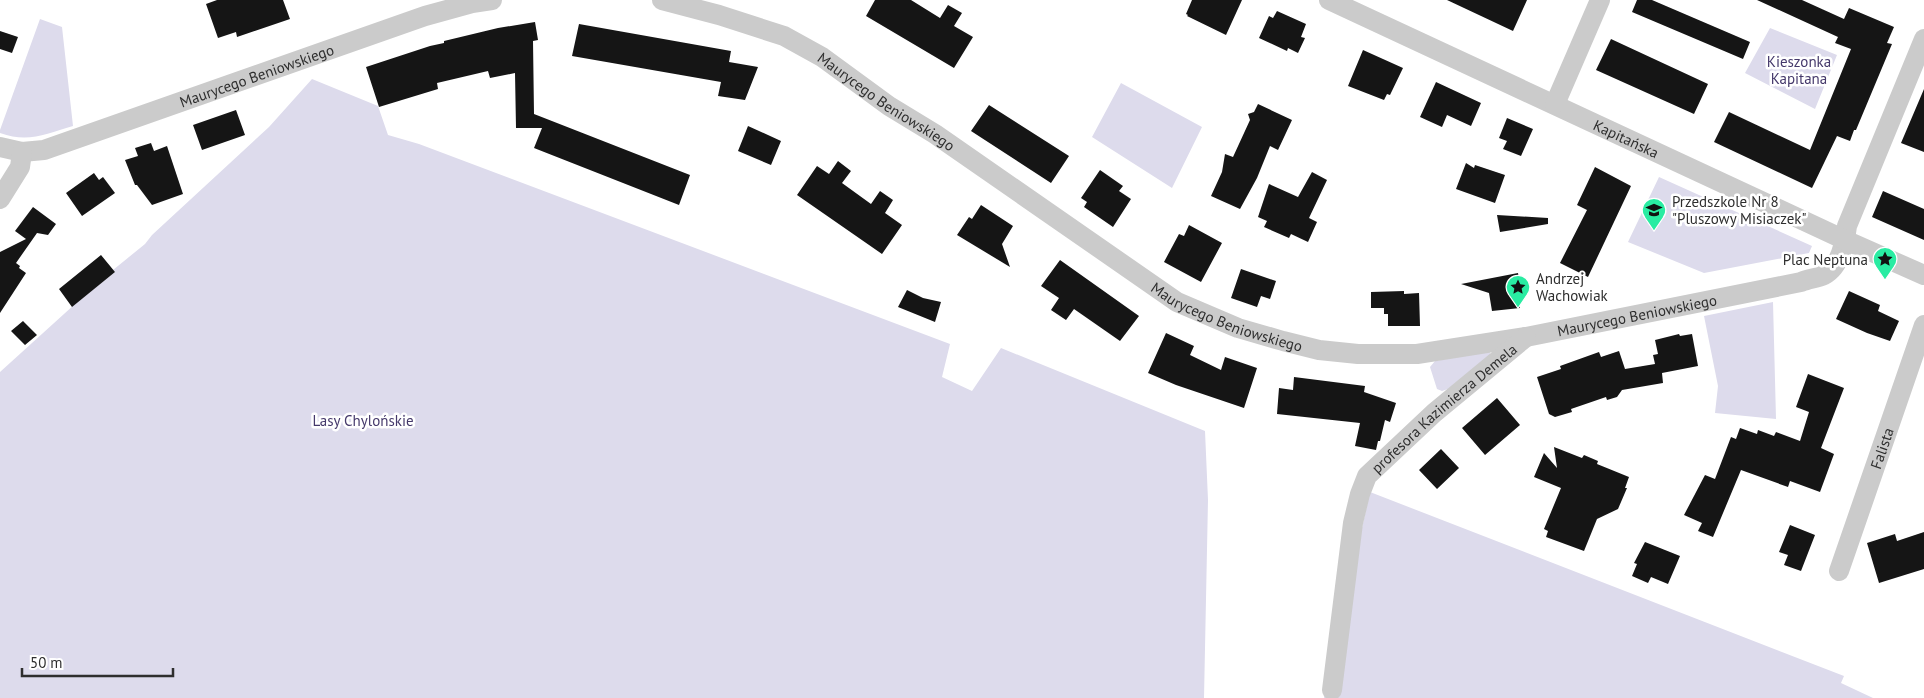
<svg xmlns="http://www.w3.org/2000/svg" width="1924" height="698" viewBox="0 0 1924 698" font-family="'PT Sans',sans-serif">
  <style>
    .green { fill: #dddbec }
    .building { fill: #151515 }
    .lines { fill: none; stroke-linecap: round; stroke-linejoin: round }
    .minor { stroke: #cbcbcb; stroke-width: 20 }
    .labels { text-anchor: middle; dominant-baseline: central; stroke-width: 5; stroke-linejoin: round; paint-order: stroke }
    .park-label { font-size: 15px; fill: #45396b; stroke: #fff }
    .street-label { font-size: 15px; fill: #2e2e2e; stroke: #fff }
    .poi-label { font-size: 15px; fill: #2e2e2e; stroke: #fff; text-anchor: start }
  </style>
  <rect width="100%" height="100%" fill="#fff"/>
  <path class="green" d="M40,19l22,8 11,99c-27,8 -45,17 -73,7v-3z
    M1770,28l67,27 -22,54 -70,-36z
    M312,79l66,27 10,29 31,9 531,200 -8,33 30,14 29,-43 204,83 3,69 -4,198h-1204v-326l75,-68 40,-32 -2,-2 32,-26 7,-9 117,-108z
    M1121,83l81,44 -30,61 -80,-51z
    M1659,177l153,69 -3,7 -105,20 -76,-31z
    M1773,302l3,117 -61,-6 3,-27 -14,-70z
    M1489,351l2,4 -43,34 -6,2 -5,-2 -7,-22 5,-6z
    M1370,492l474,184 -3,7 32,15h-549z"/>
  <path class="building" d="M217,0h66l7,19 -53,18 -1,-5 -18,6 -12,-34z
    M875,0h36l29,18 8,-13 14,8 -8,13 19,11 -19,31 -88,-52z
    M1192,0h50l-16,35 -39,-19 1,-1 -2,-1z
    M1447,0h80l-14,31z
    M1637,0h15l98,42 -7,17 -111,-47z
    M1757,0h45l42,19 5,-11 45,19 -7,16 5,1 -36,86h-2l-4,11 -13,-5 -25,52 -98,-46 15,-30 81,38 41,-101 -16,-6 3,-6z
    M1277,11l29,13 -5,13 4,1 -7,15 -10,-5 -1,3 -28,-13 10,-22 4,2z
    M535,22l3,18 -5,1 1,73 156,61 -11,30 -145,-57 8,-20h-26l-1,-55 -25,5 -2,-7 -51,12 1,6 -59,18 -13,-40 64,-21 14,-3v-2l54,-13z
    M579,24l152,27 -2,11 29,5 -13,33 -27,-4 3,-14 -149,-26z
    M0,31l18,6 -6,16 -12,-4z
    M1611,39l97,45 -14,30 -98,-44z
    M1363,50l40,18 -13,27 -3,-1 -3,6 -36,-14z
    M1436,82l45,21 -10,23 -24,-11 -5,12 -22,-10z
    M1924,89v63l-23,-9z
    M1258,104l34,16 -14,30 -8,-4 -13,32 -17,31 -29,-13 11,-24 3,-18 8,3 17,-37 -2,-6 6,-2z
    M989,105l80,51 -18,27 -80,-52z
    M236,110l9,25 -43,15 -9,-25z
    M1507,118l26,11 -12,27 -18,-7 4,-8 -8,-3z
    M748,126l33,15 -10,24 -33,-14z
    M151,143l3,8 13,-5 16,48 -31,11 -15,-20h-2l-10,-25 13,-4 -3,-8z
    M838,161l13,10 -9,12 29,21 9,-13 13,9 -8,13 17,12 -20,29 -85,-59 20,-29 12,8z
    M1466,163l8,5 1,-3 30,10 -10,28 -39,-14z
    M1595,167l36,19 -43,91 -28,-14 27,-53 -10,-5z
    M1100,170l23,16 -4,5 12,8 -18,28 -29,-20 3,-5 -6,-4z
    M1312,172l15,8 -18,38 8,4 -9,20 -17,-8 -2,4 -25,-11 3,-6 -9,-4 11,-33 29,13z
    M94,173l5,7 4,-3 12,16 -33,23 -16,-23z
    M1883,191l41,18v31l-52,-23z
    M981,205l32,21 -11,18 8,23 -53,-32 12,-18 3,2z
    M33,207l23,17 -8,11 -11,-2 -21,30 4,3 -1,2 7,5 -26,40v-61l26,-13 -11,-8z
    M1497,215l51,3v6l-48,8z
    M1189,225l33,18 -21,39 -37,-20 15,-28 5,2z
    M101,255l14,17 -43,35 -13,-18z
    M1060,260l79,56 -19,25 -46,-32 -8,11 -15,-10 8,-12 -18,-12z
    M1241,269l35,12 -6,18 -9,-3 -4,11 -26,-9z
    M1518,273l4,26 -4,1 2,8 -28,3 -3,-18 -28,-9z
    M907,290l16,8 18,4 -6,20 -37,-15z
    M1404,291v3l15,-1 1,33h-32v-12h-4v-6h-13v-16z
    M1849,291l31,14 -2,6 21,10 -9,20 -23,-8 -31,-14z
    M23,321l14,14 -12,10 -14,-14z
    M1166,333l28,13 -4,9 31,15 4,-13 32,11 -13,40 -68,-23 -28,-12z
    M1679,334l1,2 12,-2 6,32 -36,7 1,10 -41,7 -5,7 -10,3 -1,-3 -35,12 1,3 -17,5 -6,-3 -12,-37 24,-8 -1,-3 39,-14 2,5 18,-6 6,18 30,-5 -2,-9 5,-1 -3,-14z
    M1808,374l36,14 -23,60 13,6 -14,38 -30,-11 -2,6 -47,-17 -28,67 -15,-6 4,-8 -18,-8 21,-40 10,4 16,-42 5,2 4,-11 17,6 1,-4 16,6 2,-4 24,9 9,-29 -13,-5z
    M1294,377l71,9 -1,6 32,11 -6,19 -5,-2 -5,21h-2l-2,9 -21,-4 5,-23 -83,-9 2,-26 14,2z
    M1497,398l23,27 -35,30 -23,-27z
    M1554,447l28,11 2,-3 14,6 -1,3 32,13 -4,11h2l-9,21 -21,10 -13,32 -38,-14 2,-6 -4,-2 17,-41 -27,-11 10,-24 13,15z
    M1441,449l18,19 -22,21 -18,-19z
    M1790,525l25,10 -14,36 -17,-6 4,-10 -9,-3z
    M1924,532v37l-45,14 -12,-40 28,-9 2,7z
    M1645,542l35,14 -12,28 -17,-7 -3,6 -16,-7 5,-12 -3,-1z"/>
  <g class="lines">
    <g class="minor">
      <path id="s1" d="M662,0l57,15 65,21 38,21 67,49 46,28 242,168 61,26 45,13 36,9 39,4h59l109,-17 275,-55c7,-3 16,-4 23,-7 16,-8 21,-33 23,-49l77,-187"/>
      <path id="s2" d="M1329,0l516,240 79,35"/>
      <path d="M1555,104l45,-104"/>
      <path id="s3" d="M0,147l22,5 22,-2 381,-134 47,-13 20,-3"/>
      <path d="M0,199l20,-32 2,-15"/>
      <path id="s4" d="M1839,571l85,-246"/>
      <path id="s5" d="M1332,690l21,-167 7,-29 7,-18 67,-63 92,-76"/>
    </g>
  </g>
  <defs>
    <g id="school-pin" transform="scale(1.25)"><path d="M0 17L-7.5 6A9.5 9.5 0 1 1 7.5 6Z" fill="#29eca2" stroke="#fff"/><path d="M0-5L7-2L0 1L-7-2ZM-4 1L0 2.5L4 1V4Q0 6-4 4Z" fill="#111"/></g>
    <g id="sight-pin" transform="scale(1.25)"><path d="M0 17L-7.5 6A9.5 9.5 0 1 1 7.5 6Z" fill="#29eca2" stroke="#fff"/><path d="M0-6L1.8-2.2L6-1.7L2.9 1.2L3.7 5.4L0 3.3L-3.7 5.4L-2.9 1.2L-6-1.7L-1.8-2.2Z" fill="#111"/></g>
  </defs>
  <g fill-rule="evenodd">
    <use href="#school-pin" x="1654" y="210"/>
    <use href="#sight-pin" x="1885" y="259"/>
    <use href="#sight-pin" x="1518" y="287"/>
  </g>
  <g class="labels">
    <g class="park-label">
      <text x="1799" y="61">Kieszonka<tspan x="1799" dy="17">Kapitana</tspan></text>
      <text x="363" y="420">Lasy Chylońskie</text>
    </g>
    <g class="street-label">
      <text stroke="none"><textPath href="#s3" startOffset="270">Maurycego Beniowskiego</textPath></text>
      <text stroke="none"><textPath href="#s1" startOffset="249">Maurycego Beniowskiego</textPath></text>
      <text stroke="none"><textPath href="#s2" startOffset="328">Kapitańska</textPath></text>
      <text stroke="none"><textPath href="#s1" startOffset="654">Maurycego Beniowskiego</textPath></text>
      <text stroke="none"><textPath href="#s1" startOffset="1074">Maurycego Beniowskiego</textPath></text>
      <text stroke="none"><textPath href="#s5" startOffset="320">profesora Kazimierza Demela</textPath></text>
      <text stroke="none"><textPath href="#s4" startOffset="130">Falista</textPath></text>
    </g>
    <g class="poi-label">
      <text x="1672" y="201">Przedszkole Nr 8<tspan x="1672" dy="17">"Pluszowy Misiaczek"</tspan></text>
      <text x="1868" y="259" text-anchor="end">Plac Neptuna</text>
      <text x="1536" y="278">Andrzej<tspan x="1536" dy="17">Wachowiak</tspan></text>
    </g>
  </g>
  <path d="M22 668v8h151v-8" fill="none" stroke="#2e2e2e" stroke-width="2.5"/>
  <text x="30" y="668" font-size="15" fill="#2e2e2e" stroke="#ffffff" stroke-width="4" paint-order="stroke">50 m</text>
</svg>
